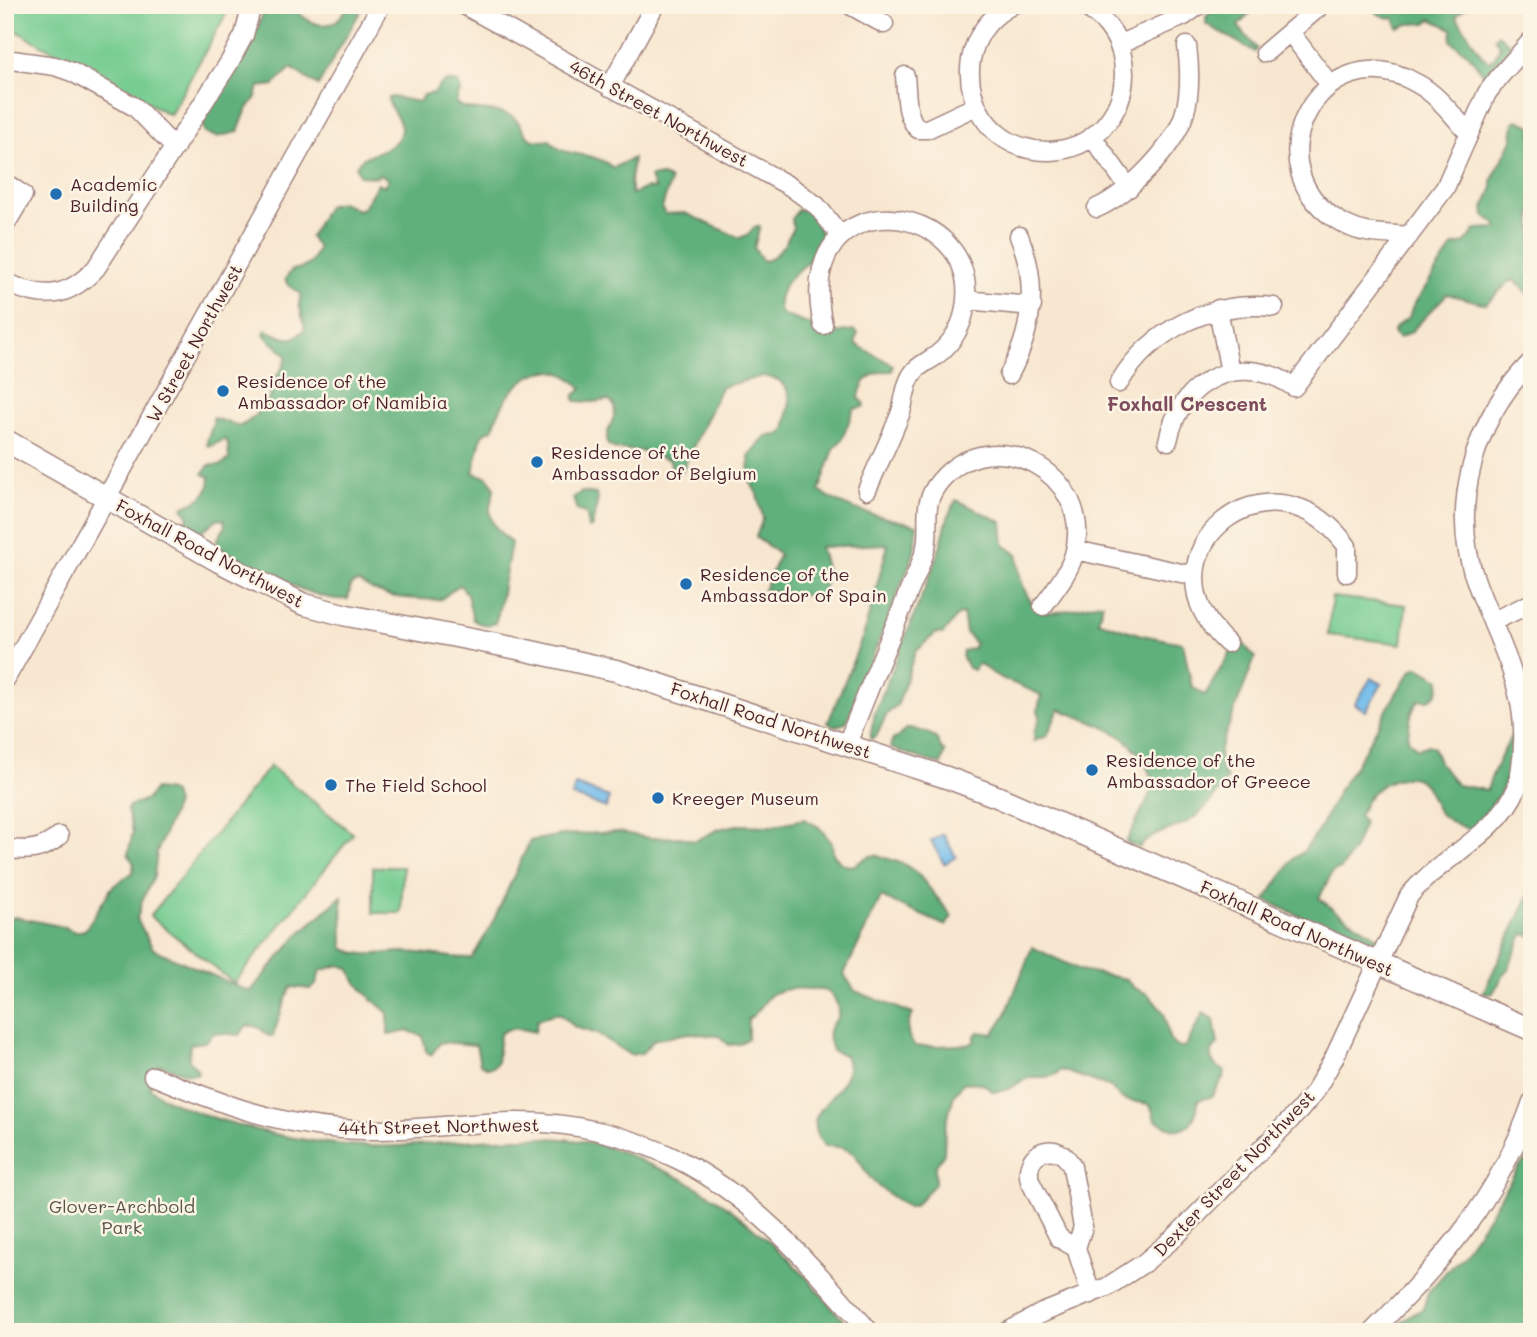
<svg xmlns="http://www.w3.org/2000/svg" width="1537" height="1337" viewBox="0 0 1537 1337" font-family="Mali,sans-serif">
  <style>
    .green { fill: #76cc91; stroke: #60765e; stroke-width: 2 }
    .forest { fill: #60b07b; stroke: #556853; stroke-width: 2 }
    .water { fill: #72bceb; stroke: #5e6e8b; stroke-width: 2 }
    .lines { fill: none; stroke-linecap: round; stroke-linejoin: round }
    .minor-casing { stroke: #a1837e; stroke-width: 21 }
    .major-casing { stroke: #a1837e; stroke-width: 24 }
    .minor { stroke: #fff; stroke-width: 18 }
    .major { stroke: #fff; stroke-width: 21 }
    .poi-dot { fill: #1f6fb2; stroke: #fcf5e5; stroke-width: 2.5 }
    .labels { text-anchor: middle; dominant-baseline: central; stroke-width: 5; stroke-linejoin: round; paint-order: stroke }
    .street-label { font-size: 18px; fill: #4a1f2b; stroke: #fcf5e5 }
    .poi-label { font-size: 18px; fill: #4a1f2b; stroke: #fcf5e5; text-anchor: start }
    .park-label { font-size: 18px; fill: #57534a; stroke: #fcf5e5 }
    .neighbourhood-label { font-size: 19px; font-weight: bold; fill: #7e4c5c; stroke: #fcf5e5 }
  </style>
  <rect width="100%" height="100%" fill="#fcf5e5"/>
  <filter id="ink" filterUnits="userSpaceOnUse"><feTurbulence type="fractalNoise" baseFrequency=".0143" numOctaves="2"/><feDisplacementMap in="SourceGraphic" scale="14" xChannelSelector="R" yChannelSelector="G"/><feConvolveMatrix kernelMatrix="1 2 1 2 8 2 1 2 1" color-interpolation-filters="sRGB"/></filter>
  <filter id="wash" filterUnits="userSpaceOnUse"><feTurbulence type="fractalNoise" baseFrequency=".00686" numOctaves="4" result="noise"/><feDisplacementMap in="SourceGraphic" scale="28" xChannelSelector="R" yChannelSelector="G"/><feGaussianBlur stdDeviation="1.57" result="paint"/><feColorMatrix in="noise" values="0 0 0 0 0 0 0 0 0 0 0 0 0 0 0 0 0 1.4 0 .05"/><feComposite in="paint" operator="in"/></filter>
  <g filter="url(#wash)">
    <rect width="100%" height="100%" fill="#f8e7d0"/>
    <path class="green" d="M5,5h226l-61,110 -165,-90z
      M1332,597l74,8 -4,39 -74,-9z
      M270,766l83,68 -119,149 -84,-67z
      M373,867h30l-2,46h-28z"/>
    <path class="forest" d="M266,5h25c18,21 43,31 57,0h16l-46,81 -27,-18 -17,17 -15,2 -3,10 -10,14 -8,21 -21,5 -12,-4 -3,-8 2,-6 28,-48 9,-9 8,-12z
      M1218,5h39l-19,21 19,23 -2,3 -49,-28v-7z
      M1370,5h98l-12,11 27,41 6,4 5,-3 6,-11 -5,-9 3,-4 13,11 -25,32 -19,-24 -16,-12 1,-12 -21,-10 -5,4 -18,1 -10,4 -4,-10c-9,1 -20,-5 -24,-13z
      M447,81l11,2 3,6 -5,13 2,3c18,9 35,2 53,11 16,8 9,30 39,24 12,20 43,9 63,28l20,-10 -3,24 2,12 14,-6 9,1 -5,-11 1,-2h11l7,3 1,3 -8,26 3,6 20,-1 55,25 7,-3 9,-9h4l-6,22 9,13 8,-2 14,-15 8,-16 -1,-9 5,-9h9c49,53 -32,50 -27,100l4,5 50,18 21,-3 4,3 -3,7 2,5 36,20 -1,6c-17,-1 -31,8 -33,27l6,6 -1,3 -10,2 -12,30 -8,10 -15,42c29,20 65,26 98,34l-3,28 -68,170 -10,3 -8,-3 36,-90 24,-89 -68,3 8,27 -8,23 -56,-7 15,-35c-7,-8 -16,-11 -23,-18l7,-19 -6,-24 -7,-13 -1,-25 17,-20 13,-1 6,-5 5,-29 -3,-11 -8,-10 -16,-4 -42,11 -39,84 -10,-1 -2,-10 -29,-9 -25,-2 -8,-4c-5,-15 10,-25 6,-40l-5,-5 -17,2 -17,-1 -1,-5 8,-7c-36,-43 -79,-1 -89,40l-11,5 -9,39 14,4 7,9c1,8 -4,15 -4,23 -1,15 12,25 21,34l-13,71 -3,9c-9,3 -15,2 -22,-3l-6,-26 -7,-9c-9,4 -14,13 -22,15 -30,-2 -54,0 -79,-18l-8,2 -3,15c-34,4 -100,-36 -131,-53v-6l8,-13 -1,-8 -8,1 -15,12 -15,-6 -1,-4 4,-6 -6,-7 1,-3c14,-5 26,-10 26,-29l-7,-3 6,-9h12l8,-6 -1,-15 -3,-5 -14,7 -4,-1c-1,-10 8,-17 6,-27l27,8c21,-9 15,-19 31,-29l-3,-10 15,-20 4,-10c-7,-11 -16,-13 -23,-23l2,-4c14,6 28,16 39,-2l-6,-24 2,-10 -13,-9 -3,-6 7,-9c17,-3 19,-5 26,-22l-8,-11 17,-31 14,-4 17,8 5,-2 15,-25 6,3 4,-7 -9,-5 -2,3 -17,-1 -4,-9c7,-18 37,-12 44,-33 5,-15 -12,-23 -12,-36l4,-1 27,5 4,-7 11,-2 6,-8z
      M1517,120l15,6v172l-17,-18 -6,2 -23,22 -39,-10 -36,38 -12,6 -6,-5c3,-10 10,-10 16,-16l4,-11 40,-60 12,-3 11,-14 21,-1v-3l-12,-9 -1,-8 8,-18v-10l20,-40 2,-18z
      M581,492l15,2 2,5 -6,27 -4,2 -1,-14 -10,-4 -4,-12z
      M956,500l46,22 2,23 14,10c-1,19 7,44 22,57 21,3 42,-7 63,-9l-5,18 44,14 41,8 9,44 13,8 34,-57 16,20 -36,93 2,16 6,12c-11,16 -22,33 -38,42 -17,10 -38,11 -50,27l-13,-6 28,-56c-15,-53 -49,-58 -95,-77l-12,27 -13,5v-8l6,-16 -2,-7 3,-15c-14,-7 -51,-19 -59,-30l-4,-1 -4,6 -6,-2 -6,-12 1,-5 10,-3 2,-5 -9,-10 -3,-19 -5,1 -15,19 -7,-1 -21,19 -17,52 -11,10 -11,23 -6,2 4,-24 63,-157 12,-44z
      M1418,667l22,12c1,11 -3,15 -11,21h-10c-9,11 -10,25 -11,39l9,10 11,-4 5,2 6,15 18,23 30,5c6,-23 20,-42 29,-65l-1,32 -15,37 -29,36c-11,-4 -27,-10 -33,-19 -6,-9 -8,-22 -16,-29 -6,-5 -14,-6 -21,-4 -24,5 -33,16 -42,38l5,7 -10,26 -13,20 -8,2 -14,27 16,13 43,26 -7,12 -106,-49 29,-42 9,-6 17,-24 20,-40 16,-23 41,-73 15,-22z
      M911,728c13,4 27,5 30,21l4,3 -4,13 -51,-17 2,-8 5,-2 9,-9z
      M155,789l14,2 4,3 3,10 -19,48 -3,25 -11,21 -6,21 16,30 97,43 48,-57 44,-39 1,52c21,11 39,4 61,4 23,0 45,7 68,6l18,-30 40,-87 32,-6 56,-3 32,6 31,-1 14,4 24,-12 18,-4 33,1 34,-7 15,8 13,16 1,11 7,8 8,4 7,-1 12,-8 9,-2 28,9 14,10 34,42 -6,10 -65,-29 -37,77 11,17 58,23c-7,11 -7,23 2,32 4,1 52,-1 55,-2 2,0 3,-2 5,-4v-5l4,-3 14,2 13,-20 26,-67 48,23 46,9 8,9 14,6 16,19 5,25 5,7 6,2 6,-1 17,-33 11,6 4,25 -6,7 -1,8 5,7 9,5 -1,6 -13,20 -13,3c0,11 -6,31 -21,29 -7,0 -16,-6 -22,-9l-4,-13 -3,-3 -23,-4 -6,-3 -8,-10 -50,-17c-10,11 -20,5 -32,8 -12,3 -17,14 -36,14 -10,-11 -16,-10 -30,-9l-9,12 -9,33 -1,26 -9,13v17l-21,22 -6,1c-5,-3 -28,-18 -32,-23 -21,-19 -12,-38 -51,-38 -32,-33 20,-48 23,-78 0,-4 -2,-8 -2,-12l-14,-5c-5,-14 -6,-23 6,-33 1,-13 -2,-19 -11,-27 -15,-3 -43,-5 -56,4 -9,7 -11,18 -23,24v19l-9,6 -10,1 -10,-9c-9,0 -21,-3 -29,-3 -12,1 -22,6 -35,6l-13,14 -12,2 -33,-21 -22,-7 -15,-13h-6l-17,6 -2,12c-12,-2 -25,-7 -35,2l-3,28 -4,5 -5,1 -8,-4 -4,-19 -35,-3 -10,13 -5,-4 -3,-15 -15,-5 -20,4v-22c-15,-13 -32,-26 -39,-45l-10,-3 -19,6 -4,14 -5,4 -20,-2c-8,17 -12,32 -18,49h-5c-7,-8 -11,-11 -22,-10l-6,9 -26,-2 -9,9 -15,2 -1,16 9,10 -1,4h-9l-28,-9 -3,3 -7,20c15,14 51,26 71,32 56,17 114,28 172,26 70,-2 153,-19 221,3 12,4 23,10 34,15 62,23 99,56 146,101 22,20 39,46 60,67h-849v-413l11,-2 48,10 11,5 10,-2 27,-43 20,-14 2,-9 -6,-10 5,-22 -6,-22 2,-4 18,-7z
      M1532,889v47l-9,-2 -14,33 -17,27 -9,-1z
      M1532,1135v197h-142c7,-7 24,-19 33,-23l5,-17 34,-38 24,-34 32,-52 9,-9z"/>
    <path class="water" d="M1371,678l11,6 -16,27 -11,-7z
      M575,785l34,12 -3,11 -34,-12z
      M943,834l13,23 -12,7 -13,-23z"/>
  </g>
  <g filter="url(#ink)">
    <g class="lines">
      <g class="minor-casing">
        <path id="minor" d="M464,5l327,182 26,19 24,30
          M850,5l34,19
          M1012,5c-73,38 -45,148 38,146 21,-1 38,-8 52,-23 14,-15 22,-33 22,-54 0,-31 -15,-54 -42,-69
          M1290,32l40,53
          M1120,44l64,-28 15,-11
          M1265,53l53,-45
          M5,59l50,7 17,6 63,35 40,41
          M905,76c2,18 0,40 13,53h9l49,-23
          M610,87l45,-82
          M1092,137l37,51
          M5,183l18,12 -18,30
          M1097,208c31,-14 76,-59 87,-93 7,-22 6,-46 3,-69
          M1409,236c-22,-3 -42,0 -63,-11 -103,-53 -25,-198 72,-141 20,11 35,32 50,48
          M5,282c38,18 62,17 91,-14l133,-205 15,-28 8,-30
          M966,300l66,6
          M1218,309l12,63
          M823,325c-33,-152 167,-127 141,-12 -4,19 -17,36 -33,46 -6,4 -13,7 -17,13 -9,11 -9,27 -13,40 -10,26 -23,52 -34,78
          M1009,375c24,-45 30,-91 10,-139
          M1119,383c32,-54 93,-83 155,-76
          M1168,441c12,-63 74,-90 126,-54l151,-199 42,-95 13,-17 32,-36
          M1075,550l120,26
          M1493,621l39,-18
          M1227,643c-94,-88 42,-203 120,-97v27
          M5,680l376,-675
          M847,744c18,-46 37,-92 56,-138 7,-19 18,-39 23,-59 5,-26 -6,-42 14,-66 52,-62 153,-8 135,70 -5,21 -20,38 -32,55
          M5,849c21,2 38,2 54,-13
          M153,1076c61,25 121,48 188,53 57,4 112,-6 169,-7 58,-1 117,12 169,38 79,40 133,107 191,172
          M1076,1248l-17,-10 -29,-57c-8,-31 30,-43 42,-14l11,60 -7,21 15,46
          M1007,1332l35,-19 65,-26 37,-24 31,-26 124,-126 15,-18 20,-35 75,-162c32,-40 87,-59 108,-108 20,-83 -11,-128 -39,-201 -31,-78 -4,-168 54,-226
          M1372,1332c71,-72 126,-132 160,-230"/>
      </g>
      <g class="major-casing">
        <path id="major" d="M5,440l215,122 83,42 42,11 175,34 98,22 330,107 50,19 534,233"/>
      </g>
      <use href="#minor" class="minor"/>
      <use href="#major" class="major"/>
    </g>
  </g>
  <g class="poi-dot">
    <circle cx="56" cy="194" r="7"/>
    <circle cx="223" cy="391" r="7"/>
    <circle cx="537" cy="462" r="7"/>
    <circle cx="686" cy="584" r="7"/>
    <circle cx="1092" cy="770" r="7"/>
    <circle cx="331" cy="785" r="7"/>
    <circle cx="658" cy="798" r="7"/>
  </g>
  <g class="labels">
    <g class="street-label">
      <text transform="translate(659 113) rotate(29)">46th Street Northwest</text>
      <text transform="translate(194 343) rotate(-61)">W Street Northwest</text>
      <text transform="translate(210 553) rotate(28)">Foxhall Road Northwest</text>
      <text transform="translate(771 720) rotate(18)">Foxhall Road Northwest</text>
      <text transform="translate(1297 928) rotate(24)">Foxhall Road Northwest</text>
      <text transform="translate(439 1126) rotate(-1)">44th Street Northwest</text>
      <text transform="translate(1234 1173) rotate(-46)">Dexter Street Northwest</text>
    </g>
    <g class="poi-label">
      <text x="70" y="184">Academic<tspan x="70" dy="21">Building</tspan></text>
      <text x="237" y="381">Residence of the<tspan x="237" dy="21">Ambassador of Namibia</tspan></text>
      <text x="551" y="452">Residence of the<tspan x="551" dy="21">Ambassador of Belgium</tspan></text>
      <text x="700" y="574">Residence of the<tspan x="700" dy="21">Ambassador of Spain</tspan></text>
      <text x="1106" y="760">Residence of the<tspan x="1106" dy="21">Ambassador of Greece</tspan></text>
      <text x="345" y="785">The Field School</text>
      <text x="672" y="798">Kreeger Museum</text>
    </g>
    <g class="park-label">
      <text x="122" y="1206">Glover-Archbold<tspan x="122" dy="21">Park</tspan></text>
    </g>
    <g class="neighbourhood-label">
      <text x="1187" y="403">Foxhall Crescent</text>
    </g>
  </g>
  <rect width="1537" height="1337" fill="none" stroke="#fcf5e5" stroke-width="28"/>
</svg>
